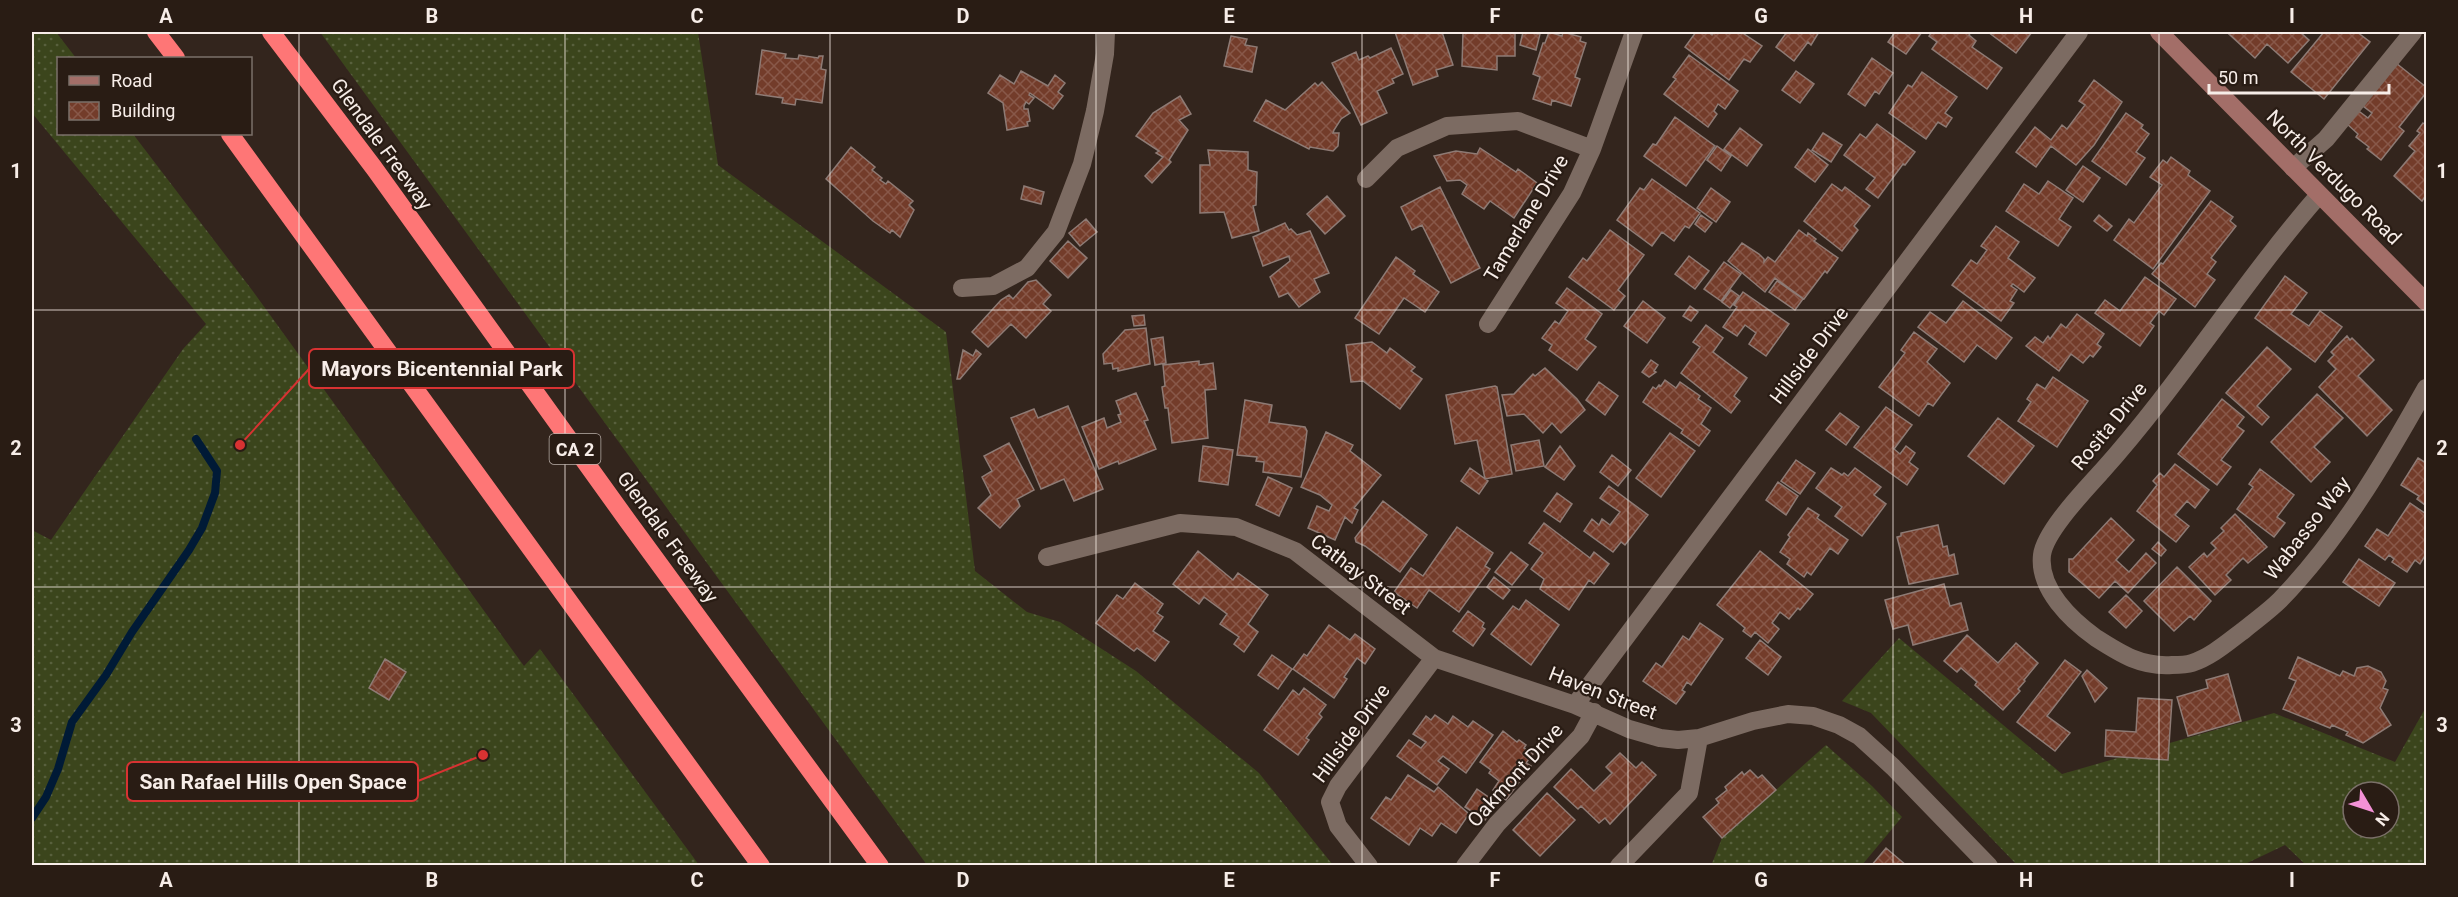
<svg xmlns="http://www.w3.org/2000/svg" width="2458" height="897" viewBox="0 0 2458 897" font-family="Roboto,sans-serif">
  <style>
    .grass { fill: url(#grass-dots); fill-rule: evenodd }
    .lines { fill: none; stroke-linecap: round; stroke-linejoin: round }
    .stream { stroke: #001a36; stroke-width: 8 }
    .building { fill: url(#building-cross-hatch); stroke: #8e7b75; stroke-width: 1.5 }
    .street { stroke: #7c6b62; stroke-width: 18 }
    .secondary { stroke: #a36e68; stroke-width: 18 }
    .highway { stroke: #fe7676; stroke-width: 18 }
    .grid { fill: none; stroke: #f7ede8; stroke-width: 1.5; stroke-opacity: 0.55 }
    .labels { text-anchor: middle; dominant-baseline: central; stroke-width: 4.5; stroke-linejoin: round; paint-order: stroke }
    .shield { fill: #291c14; stroke: #b9aea8; stroke-width: 1.5 }
    .shield-label { font-size: 18px; font-weight: bold; fill: #f7ede8 }
    .street-label { font-size: 20px; fill: #f7ede8; stroke: #291c14 }
    .leader { fill: none; stroke: #d83232; stroke-width: 2 }
    .callout-dot { fill: #d83232; stroke: #291c14; stroke-width: 2 }
    .callout { fill: #291c14; stroke: #d83232; stroke-width: 2 }
    .callout-label { font-size: 21px; text-anchor: middle; font-weight: bold; fill: #f7ede8 }
    .neatline { fill: none; stroke: #f7ede8; stroke-width: 2 }
    .grid-label { font-size: 20px; text-anchor: middle; font-weight: bold; fill: #f7ede8 }
  </style>
  <defs>
    <pattern id="grass-dots" width="8" height="8" patternUnits="userSpaceOnUse" patternTransform="scale(1.5)"><rect width="8" height="8" fill="#3b451c"/><path d="M2 2h.1M6 6h.1" fill="none" stroke="#58603d" stroke-width="1.8" stroke-linecap="round"/></pattern>
    <pattern id="building-cross-hatch" width="8" height="8" patternUnits="userSpaceOnUse" patternTransform="scale(1.5)"><rect width="8" height="8" fill="#733c2a"/><path d="M0 0l8 8M0 8l8-8" fill="none" stroke="#885849"/></pattern>
  </defs>
  <rect width="100%" height="100%" fill="#33251d"/>
  <path class="grass" d="M32,32h24l20,26h-18v76h75l119,156 272,376 16,-17 159,216h-667v-335l19,10 132,-191 23,-25 -174,-211z
    M320,32h378l20,133 228,167 29,239 52,41 33,10 76,49 123,102 74,92h-406z
    M1899,638l163,136 212,-61 121,49 31,-55v158h-120l-21,-20 -42,20h-226l-146,-152 -29,-12zM2353,792h36v36h-36z
    M1826,745l46,41 30,31 -40,48 -151,1 11,-28z"/>
  <g class="lines">
    <path class="stream" d="M32,818l14,-21 12,-28 14,-47 34,-47 26,-43 57,-82 13,-22 13,-35 2,-22 -21,-32"/>
  </g>
  <path class="building" d="M1395,32h47l11,33 -17,5 2,6 -25,9z
    M1463,32h52v24h-18v14l-35,-4z
    M1523,32l17,2 -4,16 -16,-5z
    M1549,32l13,4 1,-4 18,5 -1,4 6,2 -11,34 5,2 -9,27 -19,-6 -1,5 -18,-6 7,-22 -7,-3 10,-31h2z
    M1696,32h12l4,3 2,-3h27l21,14 -12,16 -6,-3 -15,21 -44,-33z
    M1787,32h32l-8,13 -3,-3 -14,19 -18,-14z
    M1895,32h27l-16,22 -18,-12z
    M1932,32h39l-2,3 7,6 -4,6 30,21 -15,21 -55,-40 5,-7 -8,-6z
    M1988,32h44l-16,21z
    M2232,32h68l9,8 -21,23 -21,-19 -12,14 -26,-24z
    M2324,32h33l13,10 -46,57 -33,-27z
    M1231,36l16,3 -2,6 12,2 -5,25 -28,-6z
    M1391,48l12,26 -11,5 2,4 -17,8 10,22 -26,12 -29,-62 24,-11 3,8 9,-4 2,2z
    M762,50l24,4 -1,4 13,1 1,-4 19,3 1,-2h4l-2,13 5,1 -4,33 -26,-4 -1,6 -13,-2 1,-5 -27,-4z
    M1689,55l49,36 -13,18 -7,-5 -4,7 3,3 -9,13 -44,-33 12,-15 -3,-2z
    M1872,58l21,15 -14,21 -4,-3 -10,15 -17,-12z
    M2396,63l30,24v6l-27,34 5,4 -23,29 -14,-11 2,-2 -13,-10 2,-3 -12,-11 10,-14 12,9 4,-5 -9,-7z
    M1021,71l27,15 7,-11 10,8 -7,9 5,4 -10,13 -23,-16 -1,2 5,3 -5,6 -3,-2 -2,4v3h4l2,12 -3,1 1,4 -21,4 -4,-27 -15,-10 12,-18 14,9z
    M1796,71l18,13 -14,19 -18,-13z
    M1922,72l35,25 -12,16 7,5 -6,9 -8,-5 -12,17 -37,-26 19,-28 4,2z
    M2094,80l28,22 -28,43 -18,20 -25,-19 -15,21 -20,-15 19,-25 16,13 11,-15 5,4 18,-24 -6,-4z
    M1322,82l28,31 -9,6 -7,11 -1,3h6l-1,13 -5,5 -23,-4 -1,2 -55,-28 12,-21 19,10 30,-27 3,3z
    M1180,96l11,18 -12,6 9,10 -19,30 2,2 -19,21 -7,-7 18,-19 -7,-4 3,-2 -23,-15 17,-23z
    M2126,113l17,12 -2,3 8,6 -13,18 9,6 -19,27 -34,-24z
    M1675,117l40,29 -29,40 -42,-30 9,-12 3,1z
    M2423,123l3,2v70l-4,6 -28,-25 21,-25 -6,-5 11,-13 -3,-2z
    M1877,124l38,28 -10,13 -2,-1 -25,34 -12,-9 9,-11 -31,-23 16,-21 6,4z
    M1740,128l22,17 -15,21 -23,-17z
    M1823,133l19,12 -11,17 -19,-12z
    M1717,146l14,10 -10,15 -14,-11z
    M851,147l24,20 -3,3 10,8 -2,2 6,4 2,-3 25,20 -4,4 5,5 -14,27 -8,-7 -2,3 -17,-12 -47,-42z
    M1480,148l36,24 2,-3 19,14 -23,35 -24,-17 -6,8 -22,-15 5,-9 -7,-5 -13,1 -13,-25 22,-5 21,3z
    M1808,149l20,16 -13,17 -20,-15z
    M1208,150l40,2v18l9,2 -1,33 -3,1 6,25 -27,7 -8,-26 -24,1v-48h10z
    M2171,157l19,14 -2,4 22,16 -57,78 -39,-29 15,-21 5,4 28,-38 -12,-8 13,-17 4,3z
    M2083,166l17,12 -17,24 -17,-12z
    M1652,179l48,34 -11,15 -4,-2 -11,15 -12,-9 -10,14 -35,-26 23,-32 4,2z
    M2048,181l25,17 -14,21 12,8 -13,19 -52,-35 18,-27 15,10z
    M1832,184l10,7 3,-4 25,19 -16,20 4,4 -16,21 -38,-30z
    M1024,186l20,6 -3,12 -20,-5z
    M1440,187l40,81 -29,15 -29,-58 -10,5 -11,-23z
    M1711,188l19,14 -14,20 -19,-14z
    M1327,196l18,20 -20,18 -18,-20z
    M2211,201l22,16 -3,4 6,5 -25,32 5,4 -9,12 8,6 -20,27 -43,-33 9,-11 2,1z
    M1701,215l11,8 -7,9 -10,-8z
    M2099,215l13,11 -5,5 -13,-10z
    M1086,219l11,13 -17,14 -11,-13z
    M1285,223l4,7 2,-1 6,6 13,-4 19,42 -15,6 6,13 -21,15 -11,-14 -9,4 -9,-20 20,-16 -1,-5 -26,10 -10,-29z
    M1996,226l23,16 -11,16 27,20 -11,14 -11,-8 -2,2 6,4 -7,11 4,2 -13,18 -49,-36 19,-25 6,4 10,-14 -6,-4z
    M1610,230l34,25 -26,35 7,6 -11,14 -45,-33 14,-19 4,3z
    M1799,230l8,6 1,-3 8,6 -2,2 24,17 -11,15 -2,-2 -21,28 -29,-21 -10,14 -37,-31 14,-18 17,11 5,5v3l4,-5 7,5z
    M1068,241l19,17 -19,20 -18,-17z
    M1689,256l20,15 -14,18 -20,-15z
    M1396,257l19,14 -2,3 26,18 -14,20 -21,-14 -25,36 -24,-16z
    M1724,262l17,12 -20,27 -17,-12z
    M2285,276l22,17 -16,21 18,12 11,-15 22,16 -27,35 -60,-44z
    M2145,277l31,22 -12,16 -5,-4 -9,12 4,3 -14,20 -45,-33 10,-13 15,11z
    M1036,280l15,15 -8,9 8,7 -25,27 -15,-14 -23,23 -16,-15 29,-32 8,-5 4,4 15,-17z
    M1777,281l26,18 -8,11 -26,-18z
    M1567,288l35,26 -17,25 11,8 -19,23 -28,-20 3,-5 -10,-7 13,-17 4,3 9,-13 -12,-8z
    M1731,290l8,6 -9,12 -8,-6z
    M1743,292l46,32 -23,32 -17,-12 7,-11 -11,-8 -8,11 -14,-9 14,-20 -3,-2z
    M1643,301l22,17 -18,25 -23,-17z
    M1963,301l49,37 -16,21 -19,-14 -13,17 -46,-35 12,-15 16,11z
    M1690,306l8,6 -7,9 -8,-5z
    M2077,314l27,20 -7,10 4,3 -8,10 -3,-2 -7,8 -12,-9 -12,17 -33,-25 9,-9 8,6 5,-7 2,3 11,-15 5,4z
    M1144,315l1,10 -11,1 -2,-10z
    M1706,325l17,13 -10,14 34,26 -13,18 6,5 -9,12 -50,-40 19,-26 -7,-5z
    M1146,328l4,36 -32,7v-3l-5,1 -1,-6 -8,1 -1,-10 22,-24z
    M1914,332l23,17 -10,13 23,21 -17,23 -5,-3 -9,13 -40,-29 26,-34 -4,-3z
    M2347,336l3,4 2,-2 22,22 -16,16 34,34 -25,26 -48,-49 17,-18 -8,-8 6,-6 -3,-3z
    M1163,337l3,26 -11,2 -4,-26z
    M1372,342l15,11 3,-5 25,19 -4,4 11,8 -22,30 -37,-28 -12,1 -5,-37z
    M2267,347l24,22 -34,37 12,11 -7,8 -36,-32z
    M963,350l10,6 3,-6 5,4 -21,25h-3z
    M1651,360l7,5 -4,6 2,1 -7,5 -7,-5z
    M1199,361v4l14,-2 3,26 -11,1 3,48 -36,5 -4,-35h-3l-3,-21 3,-1 -2,-21z
    M1545,368l32,31 8,11 -24,23 -9,-10 -9,10 -19,-19 -17,2 -5,-21 12,-1 19,-20 2,2z
    M2053,377l35,24 -31,46 -39,-26 13,-19 -4,-3 10,-15 8,5z
    M1665,380l11,8 4,-6 20,14 -2,3 13,9 -10,16 9,7 -11,15 -18,-13 2,-3 -40,-28 10,-15 3,2 3,-4 2,1z
    M1599,382l19,14 -13,19 -19,-15z
    M1495,386l2,1 15,87 -27,5 -8,-39 -22,4 -9,-49z
    M1136,393l12,27 -4,1 12,28 -37,15 -1,-3 -19,8 -17,-42 22,-9 3,10 14,-6 -3,-7 3,-1 -5,-13z
    M2317,394l26,24 -29,29 16,15 -19,20 -40,-40z
    M2222,399l22,18 -7,9 7,5 -23,29 10,7 -14,18 -39,-31z
    M1245,400l27,5 -3,17 36,5 2,4 -6,46 -38,-5 1,-10 -8,-1 1,-4 -20,-2z
    M1068,406l35,83 -29,12 -10,-22 -23,10 -30,-71 23,-9 4,9z
    M1886,407l26,18 -18,24 6,5 6,-8 9,7 -6,9 9,7 -11,16 -53,-38z
    M1840,413l19,14 -13,18 -20,-15z
    M1998,418l36,28 -30,38 -36,-28z
    M1326,432l27,13 -3,6 31,24 -27,33 4,2 -6,13 -7,-6 -10,23 -27,-12 9,-22 12,5 3,-6 -12,-10 -19,-8z
    M1670,433l25,18 -34,46 -25,-19z
    M1539,440l5,26 -28,5 -5,-26z
    M1009,443l25,47 -17,9 3,7 -20,22 -22,-20 13,-13 -9,-18 10,-6 -8,-15z
    M1203,446l30,4 -5,35 -29,-4z
    M1560,446l15,20 -11,14 -19,-13z
    M1612,455l19,15 -13,16 -18,-14z
    M2418,458l8,5v38l-1,4 -8,-6 2,-3 -18,-11z
    M1796,460l19,13 -15,21 -19,-13z
    M2175,464l34,26 -14,18 -8,-7 -12,14 14,11 -13,16 -39,-31 20,-26 -4,-4 7,-8 4,4z
    M1470,468l18,13 -9,13 -18,-13z
    M1831,468l11,7 2,-2 4,3 7,-8 26,19 -7,8 12,9 -24,32 -27,-20 7,-9 -26,-19z
    M2260,469l34,26 -17,22 8,6 -11,14 -37,-28 16,-22 -4,-3z
    M1268,477l24,11 -13,28 -23,-11z
    M1778,482l20,14 -12,19 -20,-15z
    M1609,486l39,29 -23,30 -4,-3 -8,10 -29,-21 8,-12 7,6 3,-6 8,6 10,-13 -20,-14z
    M1557,493l15,11 -12,18 -16,-11z
    M1383,501l44,34 -27,37 -35,-26 -9,-4 -1,-4z
    M2410,503l16,11v40l-6,10 -5,-4 -8,12 -15,-10 2,-3 -5,-4 -4,5 -20,-14 12,-17 11,7z
    M1808,508l11,7 -2,3 31,22 -10,14 -8,-6 -19,27 -4,-3 -3,5 -17,-13 3,-5 -10,-7 10,-15 -2,-2z
    M2235,514l32,33 -19,16 -5,-5 -17,17 5,5 -16,15 -26,-28 15,-14 3,4 9,-9 -5,-5 13,-12 -3,-3z
    M2111,518l23,22 -18,20 13,12 17,-19 10,10 -28,30 -13,-12 -16,17 -30,-26v-13h4z
    M1544,523l46,35 4,-6 15,12 -15,20 -5,-4 -20,30 -29,-21 4,-10 -13,-10 12,-16 -14,-10z
    M1938,525l5,22 4,-1 2,10 5,-2 4,20 -49,10 -12,-47 4,-1v-3z
    M1457,527l36,26 -8,13 5,3 -31,43 -30,-22 -12,18 -23,-16 17,-24 12,8z
    M2158,542l8,8 -5,6 -9,-7z
    M1198,551l35,29 5,-7 30,22 -20,29 10,8 -14,20 -10,-8 5,-7 -19,-13 7,-10 -23,-17 -5,7 -26,-20z
    M1760,551l53,43 -13,16 -2,-2 -9,11 -9,-7 -8,11 7,6 -11,14 -13,-11 -4,5 -8,-6 2,-3 -28,-23z
    M1511,552l17,13 -16,20 -17,-13z
    M2359,559l36,24 -16,23 -36,-24z
    M2177,567l34,34 -17,19 -4,-4 -16,15 -30,-30z
    M1494,577l16,13 -7,9 -16,-12z
    M1135,583l28,21 -6,9 6,4 -10,14 16,11 -14,19 -18,-13 -3,3 -38,-28 21,-28 6,4z
    M1944,584l6,22 11,-3 7,27 -55,15 -5,-20 -15,4 -8,-29z
    M2126,595l16,16 -16,17 -17,-16z
    M1526,600l33,25 -28,40 -40,-31 22,-28 6,4z
    M1468,611l16,12 -2,4 3,2 -12,17 -20,-15z
    M1700,623l23,16 -32,46 -4,-3 -5,8 3,2 -9,12 -33,-23 13,-18 6,4 21,-31 6,4z
    M1329,625l21,15 5,-6 20,15 -10,15 -8,-6 -13,19 3,2 -13,19 -41,-29 11,-15 3,2z
    M1967,635l31,28 18,-20 22,20 -14,17 1,1 -7,8 2,2 -17,19 -28,-25 2,-3 -16,-14 -4,4 -13,-11z
    M1760,640l21,17 -13,18 -22,-17z
    M1272,655l20,14 -14,20 -20,-14z
    M2298,657l42,19 3,-5 11,5 3,-8 11,-2 13,6 5,9 -3,7 5,2 -8,18 11,17 -28,18 -17,-8 2,-3 -16,-7 -2,3 -47,-19 13,-28 -7,-3z
    M385,659l21,13 -17,28 -20,-12z
    M2065,660l16,12 -34,44 23,17 -15,18 -38,-29z
    M2087,670l20,18 -12,14 -13,-26z
    M2228,674l13,47 -53,15 -11,-39 31,-9 -2,-8z
    M1304,688l22,17 -7,9 3,3 -16,21 3,2 -11,15 -34,-25 29,-40 6,5z
    M2138,698l34,2 -4,60 -63,-4 1,-26 30,2z
    M1435,715l13,9 5,-8 15,11 5,-6 20,14 -27,38 -23,-17 -5,5 11,8 -12,16 -40,-29 12,-16 12,8 5,-6 -13,-8 13,-18 5,4z
    M1503,731l14,11 2,-2 7,5 -2,3 9,6 -7,9 5,3 -25,34 -13,-10 6,-9 -10,-8 2,-3 -11,-8z
    M1620,753l16,15 6,-6 14,13 -46,49 -5,-6 -6,5 -18,-17 -3,3 -24,-22 17,-18 23,22 18,-18 -6,-6z
    M1750,770l8,8 4,-3 14,15 -54,48 -19,-21 16,-14 -3,-4 11,-9 -2,-3 17,-15 2,3z
    M1408,775l26,17 4,-5 31,27 -13,19 -15,-10 -9,13 -12,-8 -11,17 -38,-27 15,-21 5,3z
    M1477,789l20,14 -12,17 -20,-13z
    M1547,793l28,27 -35,36 -27,-26z
    M1886,848l21,18h-36z"/>
  <g class="lines">
    <path class="street" d="M2293,168l33,-29 87,-107
      M1366,179l31,-31 50,-22 71,-5 74,28
      M2319,195c-77,88 -139,189 -217,276 -16,18 -57,60 -60,84 -4,34 29,65 54,83 25,16 45,29 76,27 6,0 14,0 20,-2 19,-6 36,-21 52,-33 12,-10 25,-19 36,-30 60,-62 104,-137 146,-212
      M962,288l31,-2 34,-18 29,-36 26,-68 13,-53 10,-57 1,-22
      M1488,324l84,-131 20,-44 42,-117
      M1047,557l133,-34 56,4 59,24 139,107 141,47 54,24 31,9 18,2 21,-2 54,-17 35,-7 25,2 26,9 20,11 34,31 96,99
      M1575,705l504,-673
      M1369,866l-31,-40 -8,-24 8,-16 96,-128
      M1465,866l32,-42 84,-88 13,-24
      M1619,866l70,-73 10,-55"/>
    <path class="secondary" d="M2159,32l267,270"/>
    <path class="highway" d="M156,32l20,26
      M271,32l103,136 253,352 253,346
      M230,134l531,732"/>
  </g>
  <path class="grid" d="M299,32v834M565,32v834M830,32v834M1096,32v834M1362,32v834M1628,32v834M1893,32v834M2159,32v834M32,310h2394M32,587h2394"/>
  <g class="labels">
    <rect class="shield" x="549.5" y="434" width="51" height="30" rx="4.5"/>
    <g class="shield-label">
      <text x="575" y="449">CA 2</text>
    </g>
    <g class="street-label">
      <text transform="translate(382 144) rotate(54)">Glendale Freeway</text>
      <text transform="translate(2334 177) rotate(45)">North Verdugo Road</text>
      <text transform="translate(1526 218) rotate(-59)">Tamerlane Drive</text>
      <text transform="translate(1809 355) rotate(-53)">Hillside Drive</text>
      <text transform="translate(2109 426) rotate(-51)">Rosita Drive</text>
      <text transform="translate(2307 528) rotate(-52)">Wabasso Way</text>
      <text transform="translate(668 537) rotate(54)">Glendale Freeway</text>
      <text transform="translate(1361 574) rotate(37)">Cathay Street</text>
      <text transform="translate(1603 693) rotate(21)">Haven Street</text>
      <text transform="translate(1351 733) rotate(-54)">Hillside Drive</text>
      <text transform="translate(1515 775) rotate(-48)">Oakmont Drive</text>
    </g>
  </g>
  <path class="leader" d="M240 445L309 369M483 755L418 781"/>
  <g class="callout-dot">
    <circle cx="240" cy="445" r="6"/>
    <circle cx="483" cy="755" r="6"/>
  </g>
  <g class="callout">
    <rect x="309" y="349" width="265" height="39" rx="6"/>
    <rect x="127" y="762" width="291" height="39" rx="6"/>
  </g>
  <g class="callout-label">
    <text x="442" y="376">Mayors Bicentennial Park</text>
    <text x="273" y="789">San Rafael Hills Open Space</text>
  </g>
  <rect width="2458" height="897" fill="none" stroke="#291c14" stroke-width="66"/>
  <rect x="57" y="57" width="195" height="78" fill="#291c14" stroke="#7b7069" stroke-width="1.5"/>
  <rect x="69" y="76" width="30" height="9" fill="#a36e68" stroke="#7b7069" stroke-width="1.5"/>
  <text x="111" y="87" font-size="18" fill="#f7ede8">Road</text>
  <rect x="69" y="102" width="30" height="18" fill="url(#building-cross-hatch)" stroke="#7b7069" stroke-width="1.5"/>
  <text x="111" y="117" font-size="18" fill="#f7ede8">Building</text>
  <g transform="translate(2371 810) rotate(129)"><circle r="28" fill="#291c14" stroke="#7b7069" stroke-width="1.5"/>
  <path d="M0-4.5L10 22L0 15L-10 22Z" fill="#f391d6"/>
  <text y="-9" font-size="16" font-weight="bold" text-anchor="middle" fill="#f7ede8">N</text>
  </g>
  <path d="M2209 84v9h180v-9" fill="none" stroke="#f7ede8" stroke-width="3"/>
  <text x="2218" y="84" font-size="18" fill="#f7ede8" stroke="#291c14" stroke-width="4.5" paint-order="stroke">50 m</text>
  <rect x="33" y="33" width="2392" height="831" class="neatline"/>
  <g class="grid-label">
    <text x="166" y="23">A</text>
    <text x="432" y="23">B</text>
    <text x="697" y="23">C</text>
    <text x="963" y="23">D</text>
    <text x="1229" y="23">E</text>
    <text x="1495" y="23">F</text>
    <text x="1761" y="23">G</text>
    <text x="2026" y="23">H</text>
    <text x="2292" y="23">I</text>
    <text x="16" y="178">1</text>
    <text x="2442" y="178">1</text>
    <text x="16" y="455">2</text>
    <text x="2442" y="455">2</text>
    <text x="16" y="732">3</text>
    <text x="2442" y="732">3</text>
    <text x="166" y="887">A</text>
    <text x="432" y="887">B</text>
    <text x="697" y="887">C</text>
    <text x="963" y="887">D</text>
    <text x="1229" y="887">E</text>
    <text x="1495" y="887">F</text>
    <text x="1761" y="887">G</text>
    <text x="2026" y="887">H</text>
    <text x="2292" y="887">I</text>
  </g>
</svg>
